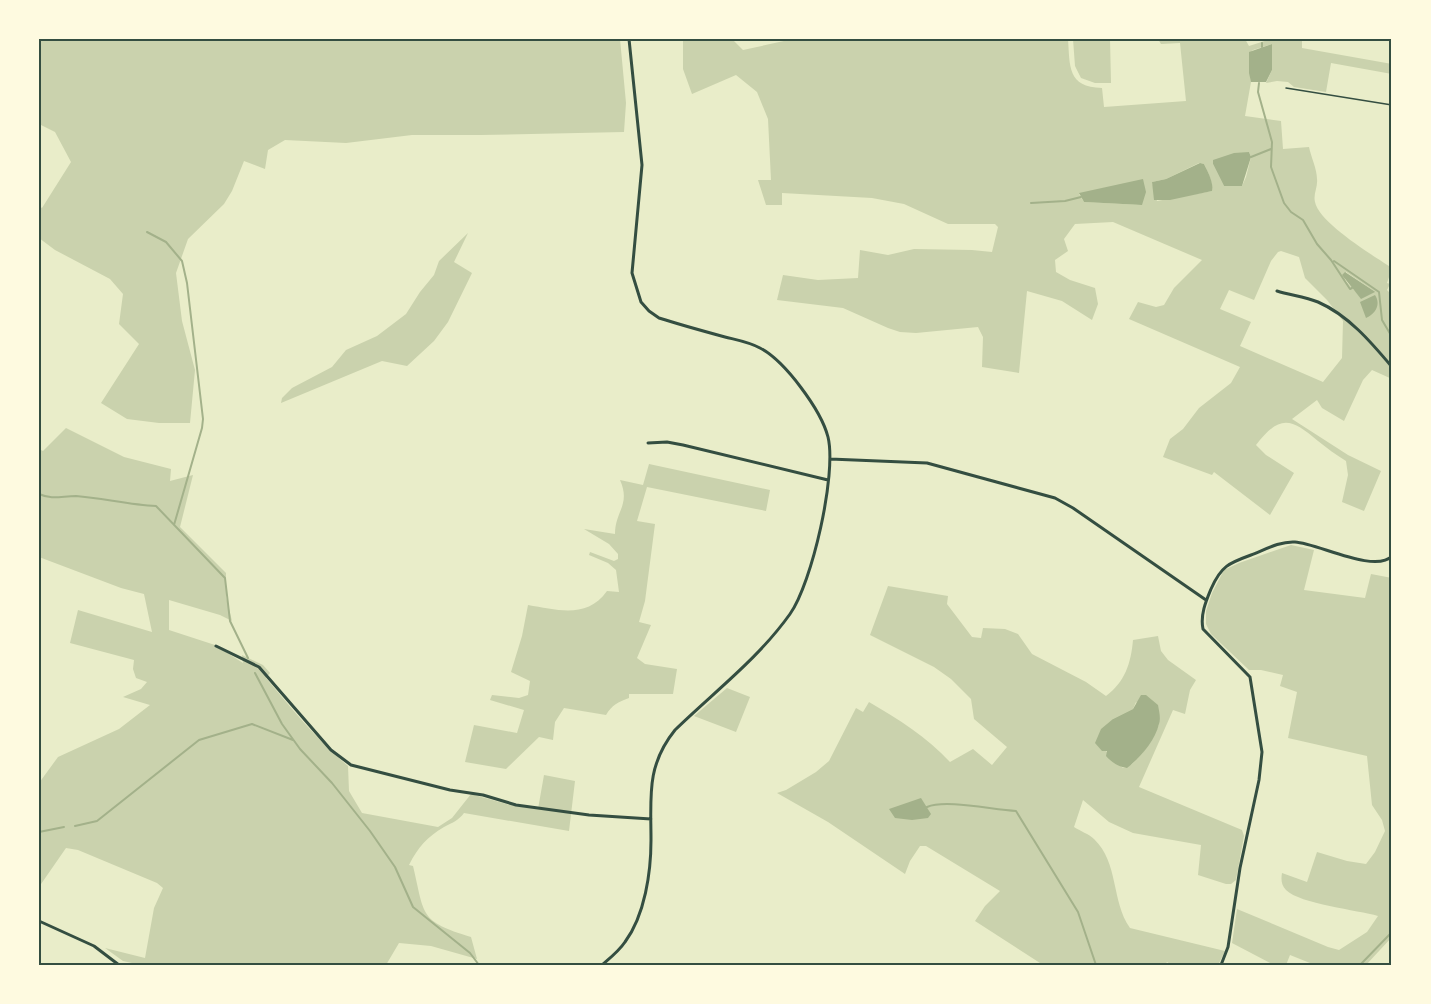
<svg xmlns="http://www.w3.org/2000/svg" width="1431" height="1004" viewBox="0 0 1431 1004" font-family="'Fira Sans Condensed',sans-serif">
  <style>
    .green { fill: #cad2ad; fill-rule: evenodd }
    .water { fill: #a3b18a }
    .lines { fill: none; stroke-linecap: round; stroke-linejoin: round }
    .stream { stroke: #a3b18a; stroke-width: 2 }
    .service { stroke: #344e41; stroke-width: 1.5 }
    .minor { stroke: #344e41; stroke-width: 3 }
    .neatline { fill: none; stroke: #344e41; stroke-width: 2 }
  </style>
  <rect width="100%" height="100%" fill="#e9edc9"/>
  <path class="green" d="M39,39h581l6,64 -2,29 -144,3h-68l-66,8 -61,-3 -17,10 -3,19 -21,-8 -12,30 -8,13 -36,35 -12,34 6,48 13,49 -5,53h-31l-32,-4 -26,-16 38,-59 -20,-20 4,-30 -13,-15 -55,-29 -16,-12v-32l3,2 29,-46 -16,-30 -16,-8z
    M683,39l18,2 9,-2h22l11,11 50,-11h275c2,27 -1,48 34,49l2,19 82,-6 -6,-58 -19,1 -3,-5h87l4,7 22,-7h31v9l90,16v10l-61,-11 -5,29 -32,-5 -6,-5 -11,-1 -11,2 6,-13v-26l-19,6 -4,3 2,29 -6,34 36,5 2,28 26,-2c2,10 8,22 8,32 1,8 -4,15 -2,23 4,21 59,54 77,66l-5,15 3,1 -3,6 5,5v70l-6,-5 6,9v10l-20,-9 -9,10 -19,41 -22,-13 -5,-8 -25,19 56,36 33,16 -17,40 -22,-9 6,-27 -2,-14c-10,-6 -19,-13 -28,-20 -27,-23 -38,-27 -62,4l10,10 28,18 -24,42 -56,-43 -2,3 -49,-18 7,-18 13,-10 16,-21 32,-25 9,-16 -111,-48 9,-17 18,5 8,-2 10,-17 28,-28 -89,-38 -38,2 -11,15 4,12 -13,9 1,12 14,8 25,8 3,16 -6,16 -30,-19 -35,-10 -8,82 -37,-6 1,-30 -5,-10 -62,6 -16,-1 -12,-4 -45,-20 -66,-8 6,-25 35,5 40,-2 2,-28 28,5 26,-6 58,1 20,2 6,-25 -3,-3h-47l-44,-20 -32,-6 -90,-5v12h-16l-8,-25h13l-3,-61 -11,-27 -21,-17 -44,19 -9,-25zM1249,152l2,5 -5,20 -4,9h-18l-11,-22zM1199,163l5,1c4,8 9,18 8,27l-55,10 -5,-19 14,-3zM1079,194l63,11 -58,-3zM1281,251l18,6 6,21 22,22 16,21 -1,37 -19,24 -83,-36 11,-24 -31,-13 9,-19 25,10 17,-39 7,-9zM1346,272l28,19v1l-13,6 -16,-18z
    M1073,39h37l1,44h-16l-14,-5 -6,-12z
    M468,233l-14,29 18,11 -24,49 -14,19 -27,25 -25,-5 -101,42 1,-5 10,-10 40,-21 14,-17 31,-14 29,-22 14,-22 14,-17 5,-14z
    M66,428l58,29 47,12 -1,12 23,-6 -13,52 46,46v24l6,24 -12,-6 -51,-15v30l46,15 28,18 -1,-8 21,10 7,8 -4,5c26,31 51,62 82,88l1,25 13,22 76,14 14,-9 19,-24 39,11 28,4 6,-34 31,6 -6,50 -105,-18c-5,7 -12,10 -20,14 -17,10 -26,20 -35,38l4,1c12,50 6,55 58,71l6,22 -46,-13 -32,-3 -13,22h-245l-18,-4 -18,-13 40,10 9,-50 9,-20 -6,-5 -79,-33 -12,-2 -27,39v-104l19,-26 61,-28 31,-24 -27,-8 18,-8 6,-7 -11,-4 -3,-9 1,-9 -64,-17 8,-33 74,22 -8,-38 -23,-6 -82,-31v-108l4,2z
    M649,464l121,26 -4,21 -119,-24 -10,34 18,3 -10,77 -6,21 12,3 -14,33 8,6 32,5 -4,25h-44v4c-11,4 -17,7 -23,17l-42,-7 -9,14 -2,18 -14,-3 -33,32 -41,-7 9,-37 43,8 7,-23 -34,-10 2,-5 27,3 9,-3 2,-14 -19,-9 11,-36 6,-31c30,5 59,14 79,-14l12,1 -3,-22 -8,-7 -19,-8 1,-3 24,9 4,-2v-5l-9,-10 -25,-15 31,5c0,-23 16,-29 5,-54l23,5z
    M1291,545l23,5 -10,40 61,8 6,-24 21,4v359l-26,28h-51l-25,-10 -4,10h-12l-42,-22 5,-34 91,38 11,3 28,-18 11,-16c-20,-6 -78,-12 -92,-26 -5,-5 -5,-11 -4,-17l25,9 10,-30 30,9 19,3 9,-12 10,-21 -3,-11 -10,-15 -5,-49 -79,-18 9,-46 -17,-6 3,-11 -22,-5h-12l-38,-36 -5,-10v-13l6,-18 12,-23 15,-7z
    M888,586l60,10 -1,8 25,33 9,1 2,-10 22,1 13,5 14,20 54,28 20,14c19,-14 25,-33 27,-56l25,-4 3,15 7,9 28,20 -6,10 -5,24 -12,-4 -34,77 103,43 2,6 -8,44 -5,4h-5l-28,-9 3,-30 -68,-12 -24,-11 -26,-22 -9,27c6,4 15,7 20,12 25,24 17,62 36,89l95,23 -7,14h-46l-5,-3 -2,3h-126l1,-2 -65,-42 10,-15 15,-15 -74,-45h-6l-10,15 -5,13 -77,-52 -51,-29 9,-3 30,-18 13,-11 27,-53 7,4 6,-10c29,17 58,35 81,60l23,-13 19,16 15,-18 -33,-28 -3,-20 -20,-20 -17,-12 -64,-32zM1136,702l23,22c-4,12 -23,44 -36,44l-17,-17 7,-32 20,-10z
    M727,688l23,9 -14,35 -42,-16z"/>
  <path class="water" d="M1272,44v26l-6,12h-15l-2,-9v-21z
    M1249,152l2,5 -9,29h-18l-11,-22v-4l21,-7z
    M1200,163l4,1c4,8 10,19 8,27l-42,9h-16l-2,-18 14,-3z
    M1143,179l3,13 -4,13 -58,-3 -5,-9z
    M1345,272l29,19 1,1 -14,7 -19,-24z
    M1375,295c6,9 1,19 -9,23l-6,-16z
    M1141,695h5l12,10c1,6 3,13 1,19 -4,17 -19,34 -32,44 -8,-1 -16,-6 -21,-12l1,-5h-5l-7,-8 6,-14 12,-10 20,-10z
    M921,798l10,16 -3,4 -16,2 -17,-2 -6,-9z"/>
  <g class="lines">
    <path class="stream" d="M1262,43v4
      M1259,83l-1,9 14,50 -1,25 13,36 7,9 12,8 14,24 14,16 19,29 2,-1
      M1251,157l20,-8
      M1031,203l34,-2 16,-4
      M147,232l19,10 16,19 5,22 16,136 -1,9 -28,97
      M1334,261l45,31 3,28 10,17
      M39,494c13,6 23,2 37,2 27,2 53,9 80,10l69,72 5,43 18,37
      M255,673l27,51 18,25 32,34 38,48 25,36 18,40 57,46 9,12
      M927,807c19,-8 66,3 89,4l62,101 18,53
      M75,826l22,-5 102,-81 53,-16 41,16
      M39,832l25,-5
      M1360,965l32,-33"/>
    <path class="service" d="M1286,88l106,17"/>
    <path class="minor" d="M1277,291c13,4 28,6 41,11 30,13 53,40 74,65
      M648,443l19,-1 16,3 145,35
      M830,459l97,4 128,35 18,10 133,92
      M216,646l43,21 72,83 20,15 99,25 33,5 33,10 73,10 62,4
      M39,921l55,25 25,19
      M602,965c8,-7 17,-14 23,-23 20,-27 26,-70 26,-102 0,-43 -5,-74 24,-110 39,-38 83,-71 115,-116 22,-31 47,-140 38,-177 -7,-27 -43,-76 -68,-89 -11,-6 -23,-8 -35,-11 -22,-6 -44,-12 -66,-19l-10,-7 -8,-9 -9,-29 10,-108 -13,-126
      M1221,965l7,-18 12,-79 19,-88 3,-28 -12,-75 -47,-48c-3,-14 3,-28 8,-40 10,-23 18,-26 40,-34 13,-5 29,-14 44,-13 22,1 80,32 97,14"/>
  </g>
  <rect width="1431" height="1004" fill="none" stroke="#fefae0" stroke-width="81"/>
  <rect x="40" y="40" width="1350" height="924" class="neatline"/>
</svg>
